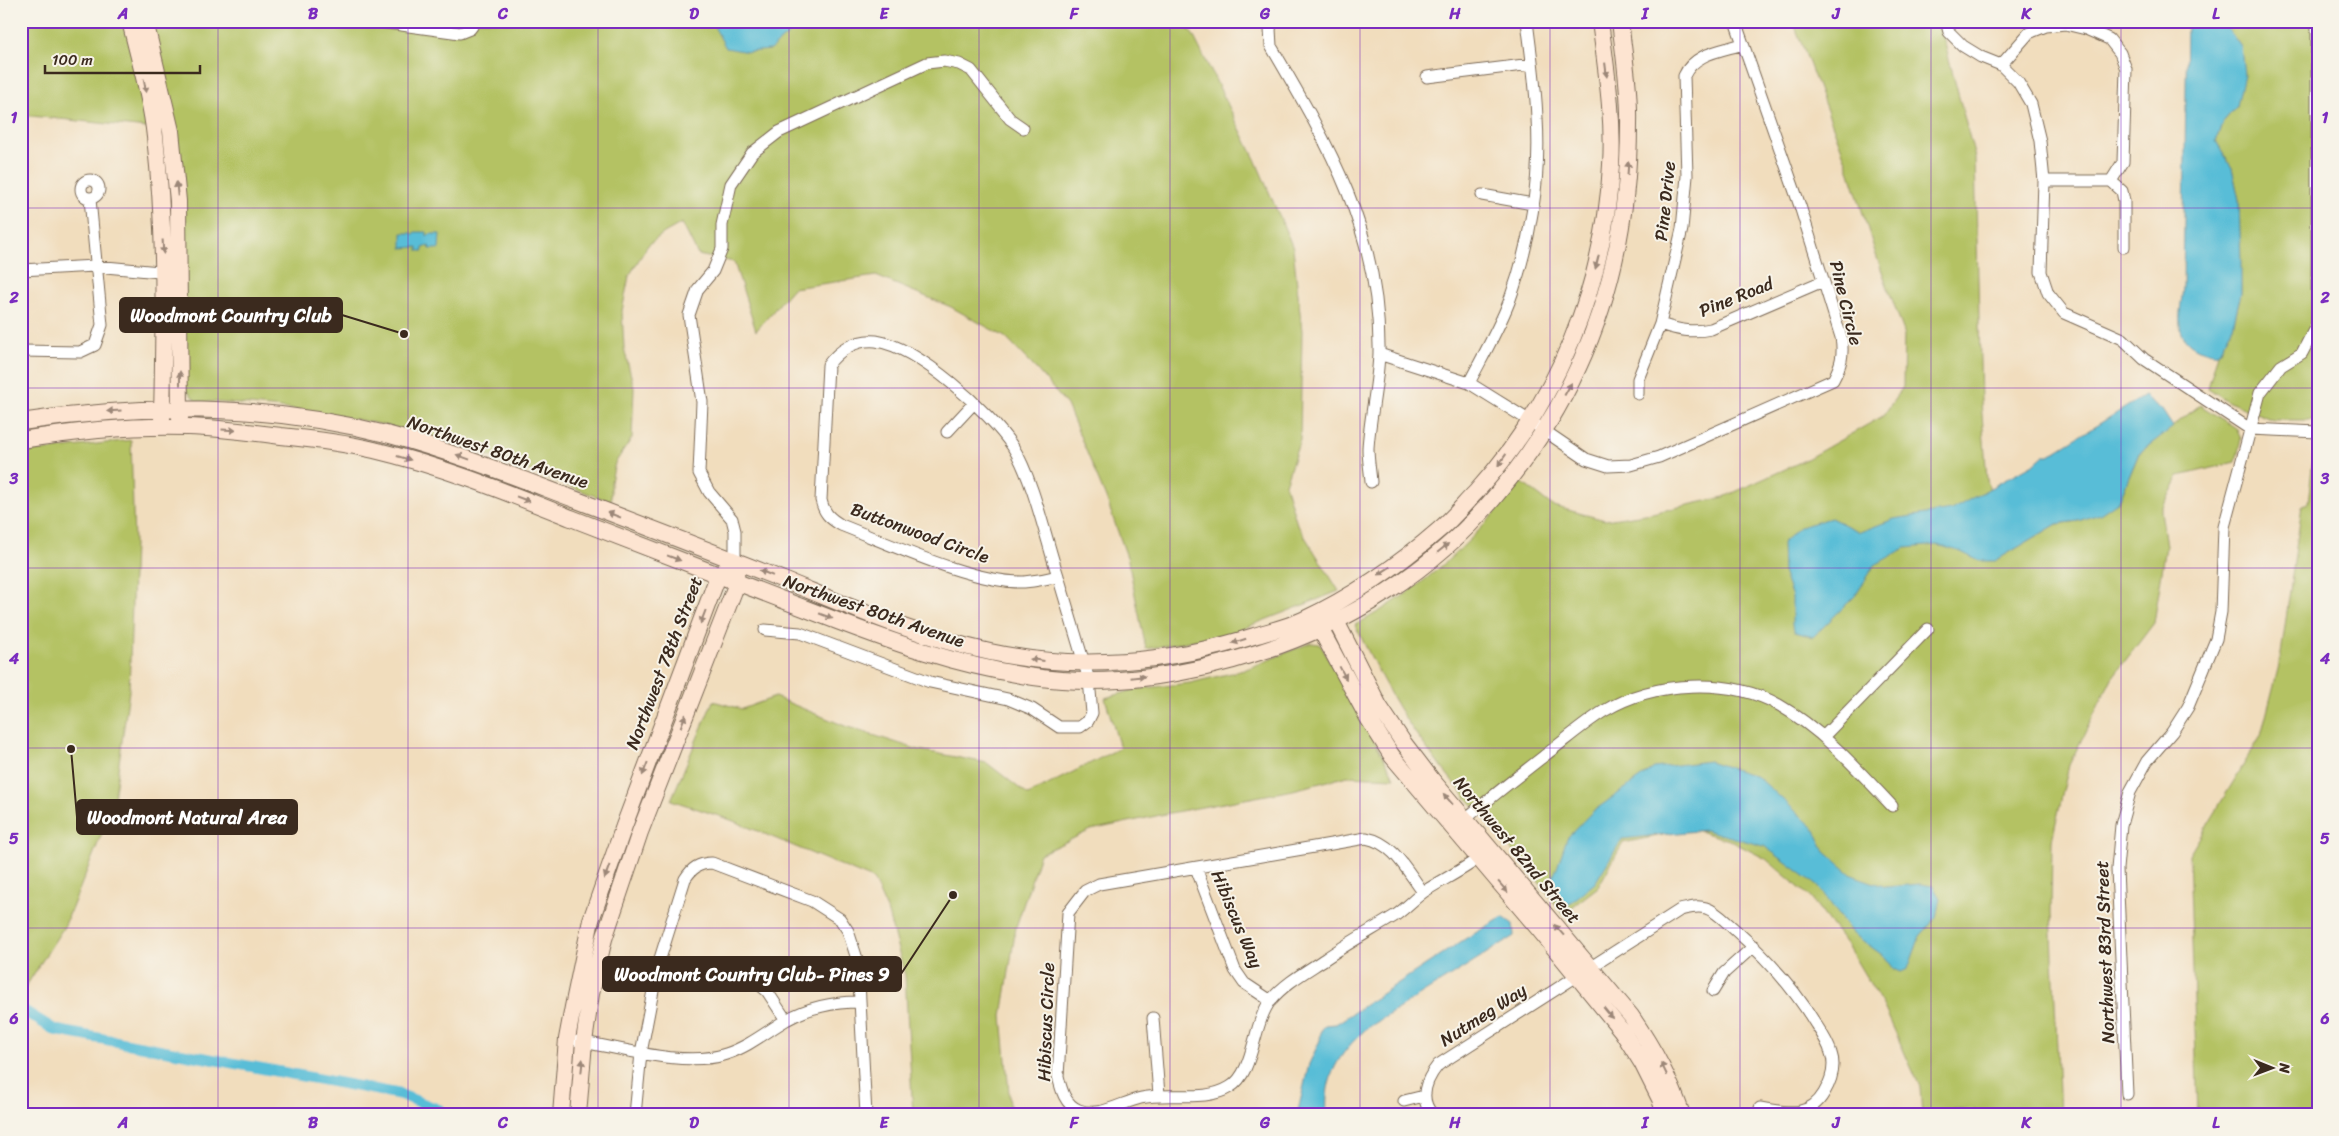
<svg xmlns="http://www.w3.org/2000/svg" width="2339" height="1136" viewBox="0 0 2339 1136" font-family="Sriracha,sans-serif">
  <style>
    .green { fill: #b4c264; stroke: #787641 }
    .water { fill: #59bdd7; stroke: #4a747a }
    .lines { fill: none; stroke-linecap: round; stroke-linejoin: round }
    .canal { stroke: #59bdd7; stroke-width: 11 }
    .street-casing { stroke: #7b6956; stroke-width: 13 }
    .secondary-casing { stroke: #7b6956; stroke-width: 18 }
    .street { stroke: #fff; stroke-width: 11 }
    .secondary { stroke: #fde4d1; stroke-width: 16 }
    .oneway { fill: #9c8778 }
    .grid { fill: none; stroke: #7b2cbf; stroke-width: 1; stroke-opacity: 0.55 }
    .labels { text-anchor: middle; dominant-baseline: central; stroke-width: 4; stroke-linejoin: round; paint-order: stroke }
    .street-label { font-size: 18px; fill: #3b2a1e; stroke: #f7f3e8 }
    .leader { fill: none; stroke: #3b2a1e; stroke-width: 2 }
    .callout-dot { fill: #3b2a1e; stroke: #f7f3e8; stroke-width: 2 }
    .callout { fill: #3b2a1e; stroke: #3b2a1e; stroke-width: 2 }
    .callout-label { font-size: 19px; text-anchor: middle; font-weight: bold; fill: #fff }
    .neatline { fill: none; stroke: #7b2cbf; stroke-width: 2 }
    .grid-label { font-size: 16px; text-anchor: middle; font-weight: bold; fill: #7b2cbf }
  </style>
  <rect width="100%" height="100%" fill="#f7f3e8"/>
  <filter id="ink" filterUnits="userSpaceOnUse"><feTurbulence type="fractalNoise" baseFrequency=".02" numOctaves="2"/><feDisplacementMap in="SourceGraphic" scale="10" xChannelSelector="R" yChannelSelector="G"/><feConvolveMatrix kernelMatrix="1 2 1 2 8 2 1 2 1" color-interpolation-filters="sRGB"/></filter>
  <filter id="wash" filterUnits="userSpaceOnUse"><feTurbulence type="fractalNoise" baseFrequency=".0096" numOctaves="4" result="noise"/><feDisplacementMap in="SourceGraphic" scale="20" xChannelSelector="R" yChannelSelector="G"/><feGaussianBlur stdDeviation="1.12" result="paint"/><feColorMatrix in="noise" values="0 0 0 0 0 0 0 0 0 0 0 0 0 0 0 0 0 1.4 0 .05"/><feComposite in="paint" operator="in"/></filter>
  <g filter="url(#wash)">
    <rect width="100%" height="100%" fill="#f1ddbd"/>
    <path class="green" d="M21,21h1161l11,14 62,124 38,89 9,83 -2,109 -15,44 12,40 42,67 -110,43 -83,15 -18,-89 -22,-62 -39,-93 -29,-34 -33,-34 -54,-30 -75,-31 -83,12 -37,43 -22,-69 -36,-7 -16,-32 -18,10 -16,12 -19,31 -7,35 2,37 10,40 -2,50 -17,25 -4,19v20c-65,-24 -130,-52 -197,-70 -72,-18 -145,-27 -218,-31l-12,-14 -8,-256 -155,-16z
      M1793,21h146l36,137 6,243 6,79 21,73 49,-29 21,-3 41,-20 20,-48 61,-48 36,23 5,11 -5,23 -57,14 -18,35 5,35 -12,77 -42,55 -43,87 -17,75 -1,72 9,203h-75l-11,-5 -20,-2 -4,7h-28l-2,-28 -36,-80 -37,-62 -37,-48 -44,-38 -37,-19 -37,-11 -69,14 -25,44 -35,27c-45,-63 -102,-117 -147,-180 -25,-34 -42,-72 -61,-109 68,-36 118,-83 166,-143l32,24 52,14 47,-7 72,-16 81,-37 78,-44 20,-29 1,-55 -28,-77 -28,-89z
      M2225,21h93v399h-45l-44,-18 -21,-14 10,-35 15,-27 8,-33 -2,-93 -7,-32 -16,-27 6,-18 15,-17 4,-59 -15,-21z
      M131,440l3,104 -5,147 -16,115 -48,119 -42,66 -2,-538z
      M2315,441h3v674h-120l-9,-260 72,-119 19,-75 22,-156 6,-2z
      M1310,643l10,1 75,134 -47,-2 -55,14 -123,23 -79,17 -51,24 -24,73 -14,89 9,99h-98l-8,-140 -18,-65 -14,-31 -142,-59 -60,-20 42,-99 29,8 33,-12 70,29 74,24 68,13 41,32 92,-47 -15,-50 32,-9 53,-6 54,-13z"/>
    <path class="water" d="M711,21h93l-34,29 -22,2 -22,-4z
      M2187,21h38l1,5 15,21 3,27 -7,32 -15,17 -6,18 16,27 7,32 2,63v30l-8,33 -15,27c-7,1 -12,-2 -19,-4 -28,-12 -18,-37 -16,-62z
      M415,232h12v4l3,-2h10l-1,15h-9l-1,-3 -6,2v3h-5v-4l-16,1v-15h10l2,2z
      M2144,396l18,14 11,17 -34,26 -20,48 -19,13 -22,7 -21,3 -62,37h-16l-18,-9 -23,-7 -33,3 -30,17 -20,31 -42,41 -18,-5 -3,-7v-28l-9,-25 -1,-29 18,-16 31,-9 29,14 34,-13 57,-9 84,-47 9,-8h5z
      M1709,761l49,16 56,51 11,24 27,23 34,12 34,-3 13,2 7,12 -4,20 -16,18 -12,33 -7,3 -7,-3 -9,-12 -33,-24 -34,-47 -54,-40 -59,-16 -83,9 -27,44 -32,26 -18,-24 6,-5 6,-12 10,-30 25,-26 62,-44z
      M1503,917l10,7 1,12 -148,93c-28,26 -42,47 -39,86h-30l12,-51 11,-24 1,-9 4,-6 11,-1 129,-85z"/>
    <g class="lines">
      <path class="canal" d="M21,1009l34,21 344,64 41,16 4,5"/>
    </g>
  </g>
  <g filter="url(#ink)">
    <g class="lines">
      <g class="street-casing">
        <path id="street" d="M372,21l88,12 10,-4 6,-8
          M1273,21l-3,8 1,17c58,99 110,188 108,307 -1,32 -9,63 -11,95 0,11 2,22 3,34
          M1946,21l3,11 14,14 18,11 20,8 17,17 13,22 9,37 4,40 -3,91 7,21 16,20 59,26 21,20 106,70 68,3
          M2001,65l28,-32 17,-7 19,-2 21,5 23,10 11,14 6,16 -3,93 -12,19h-67
          M1427,77l105,-13
          M81 189a9 9 0 1 1 18 0a9 9 0 1 1-18 0Z
          M2111,181l11,10 2,10v46
          M1482,195l51,9
          M21,270l74,-4 75,7
          M1660,324c18,6 32,9 51,5l112,-48
          M21,351l59,1 15,-7 7,-20 -12,-126
          M1379,354l90,29 61,38 56,38 22,7 23,-1 28,-8 174,-77c8,-15 11,-25 8,-43l-41,-131 -65,-185
          M1469,383c14,-27 29,-53 40,-81 21,-57 32,-123 28,-183 -1,-32 -6,-65 -10,-98
          M1638,394v-15l22,-55 22,-95 5,-53 -3,-100c10,-23 37,-25 59,-32
          M947,432l27,-29
          M735,561v-30l-3,-12 -23,-27 -10,-19 3,-71 -13,-87 9,-26 15,-18 9,-22v-24l9,-41 21,-31 27,-21 148,-69 17,-2 15,3 12,6 39,49 13,9
          M765,630l35,3 130,49 78,17 24,10 27,18h21l8,-6 4,-8 -3,-33 -31,-104c-11,3 -23,5 -34,6 -52,1 -134,-38 -183,-57 -12,-7 -17,-12 -20,-25l7,-135c11,-15 28,-26 48,-24 42,6 114,71 137,106 20,32 33,92 45,129
          M1824,736l104,-107
          M1461,823c27,-24 55,-45 83,-67 20,-15 39,-32 60,-45 50,-30 124,-34 175,-6 45,26 78,64 113,101
          M1196,868l39,102 9,13 27,18
          M1423,892c-16,-21 -29,-49 -57,-54l-267,46 -14,7 -17,22 -10,163c3,13 7,29 21,34 21,8 41,-7 62,-12 28,-7 63,5 89,-11 25,-15 22,-63 41,-87 14,-17 36,-29 54,-41 23,-16 47,-29 71,-44 10,-7 19,-17 29,-24 19,-12 40,-22 58,-36
          M658,965l28,6h50l11,3 20,17 19,29
          M1713,991l11,-18 30,-27
          M1153,1018l6,77
          M578,1041c42,7 108,27 148,13 22,-7 40,-22 60,-34 23,-13 47,-18 73,-18
          M2127,1094l-10,-225 4,-44 9,-33 17,-31 25,-29 16,-25 28,-68 5,-27 3,-85 36,-134 21,-27 21,-13 15,-29v-303
          M1404,1101l20,-5
          M635,1115l6,-62 17,-88 27,-86c7,-11 14,-16 27,-16l100,38 28,18 8,12 10,31 8,153
          M1433,1115c-15,-16 -7,-35 5,-50l242,-155c9,-2 17,-5 26,-2 10,3 20,14 27,20 33,29 60,58 82,95 6,9 13,19 16,30 5,14 0,28 -7,40 -15,26 -39,19 -64,15"/>
      </g>
      <g class="secondary-casing">
        <path id="secondary" d="M130,21c9,38 21,77 25,116 11,94 9,187 7,281
          M145,21l26,110 7,70 2,217
          M21,422c122,-19 249,-18 369,13 63,17 123,41 184,64 71,27 142,54 212,82 67,27 133,56 204,71 87,19 179,11 264,-16 16,-5 34,-9 49,-16 49,-23 97,-56 137,-91 13,-11 24,-25 36,-37 81,-89 129,-207 135,-327 3,-48 -5,-96 -11,-144
          M21,440c55,-9 111,-15 167,-13 31,1 62,5 93,9 31,3 63,7 93,14 68,16 132,42 197,68 81,31 162,63 243,94 72,28 143,54 220,65 75,11 156,-2 226,-25 88,-28 173,-82 233,-153 92,-107 136,-234 136,-374 1,-34 -5,-69 -9,-104
          M1331,611l48,95 24,36 29,38 199,236c22,32 39,62 51,99
          M1316,621l52,97 24,38 146,172 84,103 20,32 18,36 5,16
          M561,1115l6,-76 6,-32 18,-87 33,-94 94,-250 8,-7
          M578,1115l6,-73 7,-48 13,-55 36,-107 97,-249 -1,-10"/>
      </g>
      <use href="#street" class="street"/>
      <use href="#secondary" class="secondary"/>
    </g>
    <defs><path id="oneway-solid" d="M-6-.8H1V-3.2L6.5 0L1 3.2V.8H-6Z" transform="scale(1.25)"/></defs>
    <g class="oneway">
      <use href="#oneway-solid" transform="translate(1606 70) rotate(83)"/>
      <use href="#oneway-solid" transform="translate(145 86) rotate(79)"/>
      <use href="#oneway-solid" transform="translate(1628 168) rotate(-86)"/>
      <use href="#oneway-solid" transform="translate(177 189) rotate(-96)"/>
      <use href="#oneway-solid" transform="translate(163 247) rotate(87)"/>
      <use href="#oneway-solid" transform="translate(1597 262) rotate(104)"/>
      <use href="#oneway-solid" transform="translate(180 378) rotate(-90)"/>
      <use href="#oneway-solid" transform="translate(1568 389) rotate(-61)"/>
      <use href="#oneway-solid" transform="translate(114 411) rotate(177)"/>
      <use href="#oneway-solid" transform="translate(229 430) rotate(4)"/>
      <use href="#oneway-solid" transform="translate(463 457) rotate(-160)"/>
      <use href="#oneway-solid" transform="translate(404 458) rotate(16)"/>
      <use href="#oneway-solid" transform="translate(1502 460) rotate(125)"/>
      <use href="#oneway-solid" transform="translate(523 499) rotate(21)"/>
      <use href="#oneway-solid" transform="translate(614 515) rotate(-159)"/>
      <use href="#oneway-solid" transform="translate(1443 548) rotate(-39)"/>
      <use href="#oneway-solid" transform="translate(674 558) rotate(21)"/>
      <use href="#oneway-solid" transform="translate(1384 571) rotate(147)"/>
      <use href="#oneway-solid" transform="translate(766 573) rotate(-158)"/>
      <use href="#oneway-solid" transform="translate(826 616) rotate(21)"/>
      <use href="#oneway-solid" transform="translate(703 617) rotate(111)"/>
      <use href="#oneway-solid" transform="translate(1239 641) rotate(163)"/>
      <use href="#oneway-solid" transform="translate(1037 660) rotate(-173)"/>
      <use href="#oneway-solid" transform="translate(1343 673) rotate(62)"/>
      <use href="#oneway-solid" transform="translate(1138 677) rotate(-6)"/>
      <use href="#oneway-solid" transform="translate(683 721) rotate(-69)"/>
      <use href="#oneway-solid" transform="translate(645 769) rotate(111)"/>
      <use href="#oneway-solid" transform="translate(1448 799) rotate(-131)"/>
      <use href="#oneway-solid" transform="translate(607 872) rotate(110)"/>
      <use href="#oneway-solid" transform="translate(1503 887) rotate(49)"/>
      <use href="#oneway-solid" transform="translate(1559 930) rotate(-131)"/>
      <use href="#oneway-solid" transform="translate(1608 1013) rotate(51)"/>
      <use href="#oneway-solid" transform="translate(582 1066) rotate(-84)"/>
      <use href="#oneway-solid" transform="translate(1664 1069) rotate(-116)"/>
    </g>
  </g>
  <path class="grid" d="M218,21v1094M408,21v1094M598,21v1094M789,21v1094M979,21v1094M1170,21v1094M1360,21v1094M1550,21v1094M1740,21v1094M1931,21v1094M2121,21v1094M21,208h2297M21,388h2297M21,568h2297M21,748h2297M21,928h2297"/>
  <g class="labels">
    <g class="street-label">
      <text transform="translate(1665 201) rotate(-84)">Pine Drive</text>
      <text transform="translate(1736 297) rotate(-22)">Pine Road</text>
      <text transform="translate(1846 303) rotate(76)">Pine Circle</text>
      <text transform="translate(498 452) rotate(19)">Northwest 80th Avenue</text>
      <text transform="translate(920 533) rotate(20)">Buttonwood Circle</text>
      <text transform="translate(874 611) rotate(19)">Northwest 80th Avenue</text>
      <text transform="translate(664 663) rotate(-69)">Northwest 78th Street</text>
      <text transform="translate(1517 850) rotate(50)">Northwest 82nd Street</text>
      <text transform="translate(1237 919) rotate(67)">Hibiscus Way</text>
      <text transform="translate(2105 952) rotate(-92)">Northwest 83rd Street</text>
      <text transform="translate(1483 1015) rotate(-33)">Nutmeg Way</text>
      <text transform="translate(1046 1022) rotate(-88)">Hibiscus Circle</text>
    </g>
  </g>
  <path class="leader" d="M404 334L342 315M71 749L77 817M953 895L901 974"/>
  <g class="callout-dot">
    <circle cx="404" cy="334" r="5"/>
    <circle cx="71" cy="749" r="5"/>
    <circle cx="953" cy="895" r="5"/>
  </g>
  <g class="callout">
    <rect x="120" y="298" width="222" height="34" rx="5"/>
    <rect x="77" y="800" width="220" height="34" rx="5"/>
    <rect x="603" y="957" width="298" height="34" rx="5"/>
  </g>
  <g class="callout-label">
    <text x="231" y="322">Woodmont Country Club</text>
    <text x="187" y="824">Woodmont Natural Area</text>
    <text x="752" y="981">Woodmont Country Club- Pines 9</text>
  </g>
  <rect width="2339" height="1136" fill="none" stroke="#f7f3e8" stroke-width="55"/>
  <g transform="translate(2272 1068) rotate(91)" stroke="#f7f3e8" stroke-width="4" paint-order="stroke">
  <path d="M0-4L9 19L0 12L-9 19Z" fill="#3b2a1e"/>
  <text y="-8" font-size="14" font-weight="bold" text-anchor="middle" fill="#3b2a1e">N</text>
  </g>
  <path d="M45 65v8h155v-8" fill="none" stroke="#3b2a1e" stroke-width="2.5"/>
  <text x="52" y="65" font-size="15" fill="#3b2a1e" stroke="#f7f3e8" stroke-width="4" paint-order="stroke">100 m</text>
  <rect x="28" y="28" width="2284" height="1080" class="neatline"/>
  <g class="grid-label">
    <text x="123" y="19">A</text>
    <text x="313" y="19">B</text>
    <text x="503" y="19">C</text>
    <text x="694" y="19">D</text>
    <text x="884" y="19">E</text>
    <text x="1074" y="19">F</text>
    <text x="1265" y="19">G</text>
    <text x="1455" y="19">H</text>
    <text x="1645" y="19">I</text>
    <text x="1836" y="19">J</text>
    <text x="2026" y="19">K</text>
    <text x="2216" y="19">L</text>
    <text x="14" y="123">1</text>
    <text x="2325" y="123">1</text>
    <text x="14" y="303">2</text>
    <text x="2325" y="303">2</text>
    <text x="14" y="484">3</text>
    <text x="2325" y="484">3</text>
    <text x="14" y="664">4</text>
    <text x="2325" y="664">4</text>
    <text x="14" y="844">5</text>
    <text x="2325" y="844">5</text>
    <text x="14" y="1024">6</text>
    <text x="2325" y="1024">6</text>
    <text x="123" y="1128">A</text>
    <text x="313" y="1128">B</text>
    <text x="503" y="1128">C</text>
    <text x="694" y="1128">D</text>
    <text x="884" y="1128">E</text>
    <text x="1074" y="1128">F</text>
    <text x="1265" y="1128">G</text>
    <text x="1455" y="1128">H</text>
    <text x="1645" y="1128">I</text>
    <text x="1836" y="1128">J</text>
    <text x="2026" y="1128">K</text>
    <text x="2216" y="1128">L</text>
  </g>
</svg>
